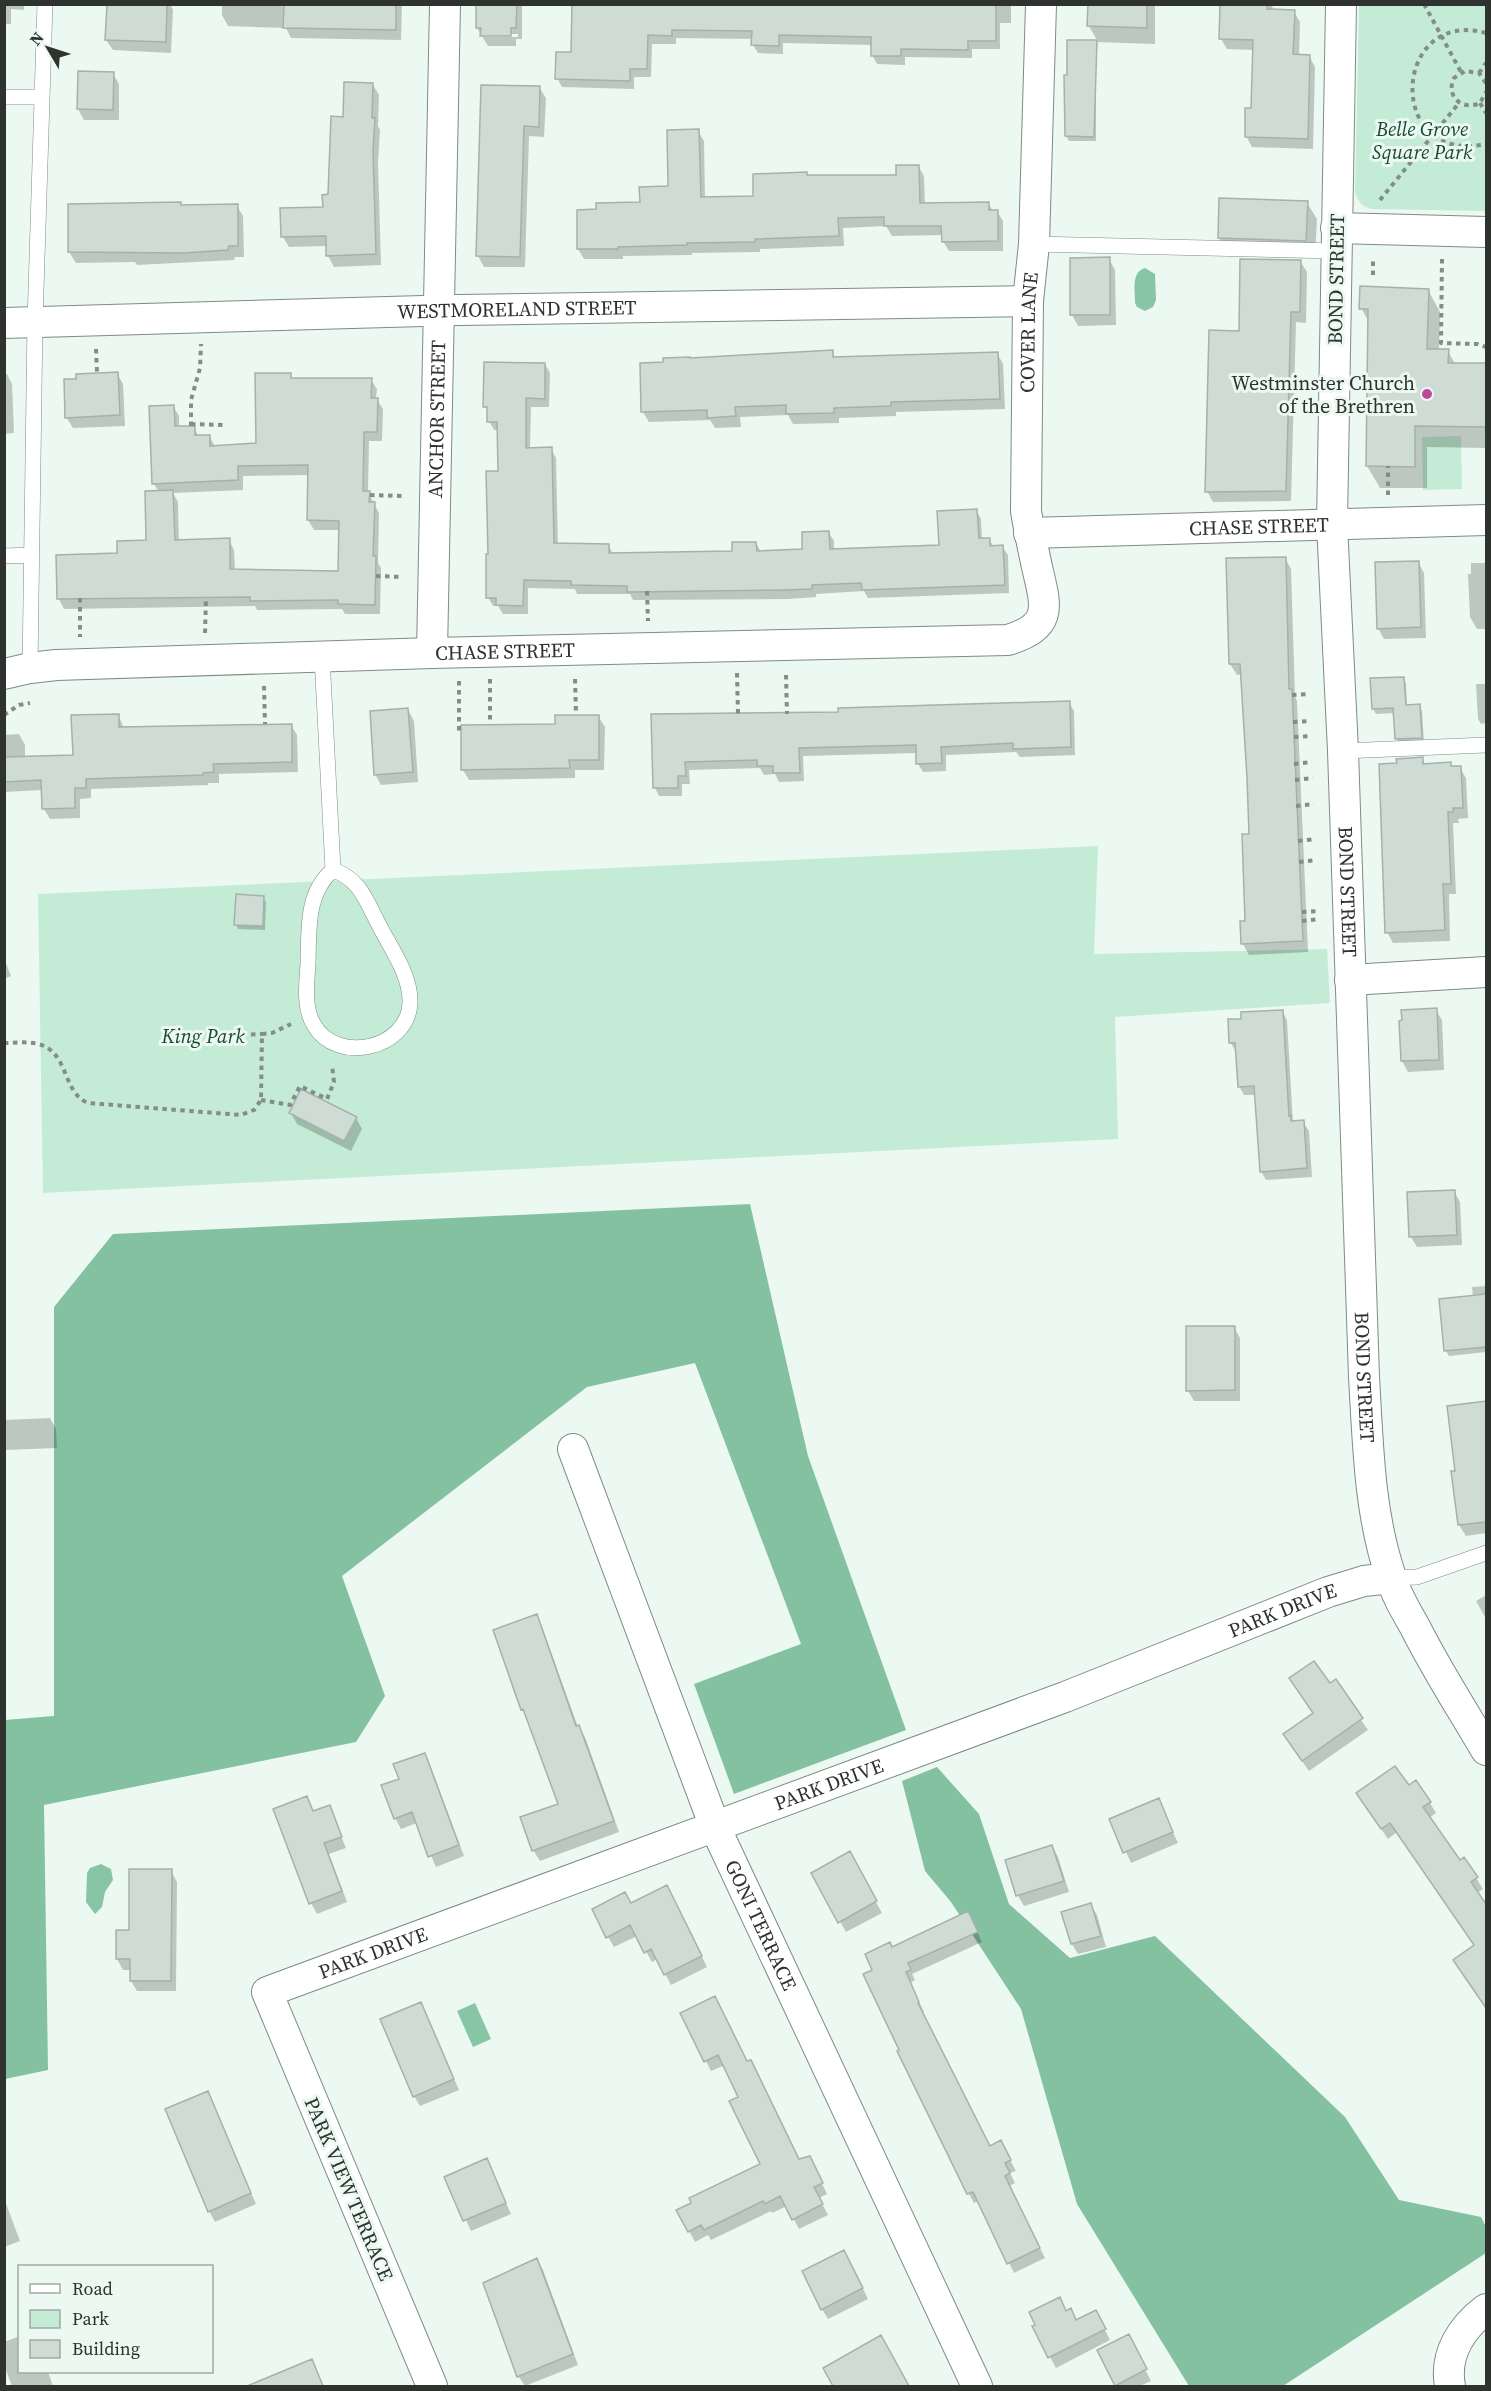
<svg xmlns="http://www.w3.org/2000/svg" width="1491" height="2391" viewBox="0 0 1491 2391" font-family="'Source Serif 4',serif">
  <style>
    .green { fill: #c4ebd5 }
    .forest { fill: #83c1a0 }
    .water { fill: #87c5a4 }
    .shadow { fill: #0003; fill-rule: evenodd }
    .building { fill: #cfdcd5; stroke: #a5b1aa; stroke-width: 1.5 }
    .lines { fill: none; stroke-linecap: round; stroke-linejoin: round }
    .service-casing { stroke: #7f8b84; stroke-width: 16 }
    .minor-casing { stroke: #7f8b84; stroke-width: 32 }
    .path { stroke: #848d88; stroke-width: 4; stroke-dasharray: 4.5 4.5; stroke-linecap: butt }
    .service { stroke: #fff; stroke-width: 15 }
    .minor { stroke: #fff; stroke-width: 30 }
    .poi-dot { fill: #be469b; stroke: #ecf9f2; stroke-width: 2 }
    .labels { text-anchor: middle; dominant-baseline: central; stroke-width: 6; stroke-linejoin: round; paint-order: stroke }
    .park-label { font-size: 20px; font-style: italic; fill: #194a34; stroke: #ecf9f2 }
    .street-label { font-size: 20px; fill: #2e3330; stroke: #ecf9f2 }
    .poi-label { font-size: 20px; fill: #2e3330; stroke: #ecf9f2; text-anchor: end }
  </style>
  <rect width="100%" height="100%" fill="#ecf9f2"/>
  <path class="green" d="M1359,5h127v206l-114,-2c-10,-2 -14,-7 -17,-17z
    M1461,436l1,53 -39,1 -1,-53z
    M1098,846l-4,108 233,-5 3,54 -215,14 3,122 -1075,54 -5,-299z"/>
  <path class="forest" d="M750,1204l58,252 98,274 -172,64 -40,-110 107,-40 -106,-281 -108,24 -245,189 43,120 -29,46 -312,63 4,265 -43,9v-359l49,-4v-409l59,-73z
    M937,1767l42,47 30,90 61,54 85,-22 190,181 54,83 82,17 5,10v26l-203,133h-94l-112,-182 -56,-195 -70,-107 -26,-31 -23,-90z"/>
  <path class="water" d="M1145,268l10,6 1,26 -3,7 -8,4 -8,-4 -2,-4c0,-13 -4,-31 10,-35z
    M101,1864l10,5 2,11 -8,12 -3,15 -7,7 -9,-12 1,-29 3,-5z
    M475,2003l16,36 -18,8 -16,-36z"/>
  <path class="shadow" d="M4,4h20v6l-13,-1v15h-7z
    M108,4h62l3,6 -2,43 -58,-3 -7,-10z
    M222,4h180l-1,36 -110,-2 -5,-10 -58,-2 -6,-11z
    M478,4h44v35h-6v7h-28l-11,-18zM483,34h35v3h-35z
    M574,4h437v19h-11v26h-28v9l-67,-1v8l-28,-1 -5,-9v-10l-89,-2v11l-25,-1 -5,-8v-6l-77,-1v6h-24l-1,33h-17v12l-72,-2 -5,-9 15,-24z
    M1089,4h66v40l-59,-2 2,3h-2v96h-27l-3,-5 3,-94h29l-9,-16z
    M1222,4h50l1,7 21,1 6,10 -1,34h10l6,11 -2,82 -61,-2 -6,-11 6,-26 2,-60 -27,-1 -6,-10z
    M113,74l6,10v36h-35l-6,-11z
    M373,85l6,10 -1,31 2,4 -2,33 3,102 -47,2 -6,-11 -1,-10 -38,1 -6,-10 41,-29 6,-12 14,-78z
    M482,86l57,1 7,11 -2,39 -15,-1 -4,131h-41l-6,-11z
    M698,131l6,10 1,57 50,-1 53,-20 90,-1 20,-10 6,10 1,29 63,-2 5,8h4l6,10v30h-54l-6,-10v-6l-51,1 -6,-10 -43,2 1,18 -84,3v3l-68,1v2l-69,1v3h-39l-6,-10 20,-38 43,-7 29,-17z
    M1221,200l86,3 10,16 -2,37 -86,-2 -10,-16z
    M180,203l2,3h55l6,10 1,41h-9l-1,3 -97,5 -2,-3 -59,1 -7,-11z
    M1072,259h37l6,11 1,55 -38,1 -6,-11z
    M1300,261l7,11 -1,51 -10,-1 -5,179 -78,1 -6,-11z
    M1428,290l12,22 -1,39h9l7,13 31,1v83l-59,-1v41h-47l-13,-22 2,-144 -8,-14z
    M832,352l4,7 161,-6 6,11 2,45 -109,3v4l-57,2v5l-46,1 -5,-9 -48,2 1,10 -26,1 -5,-8 -61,2 -6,-10z
    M545,364l5,9 -1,34h-18l-1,42h21l5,9 2,87 51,1 4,8 121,-2 22,-9 5,9 43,-2 25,-17 5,8v10l106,-4 36,-37 5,9 1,21 7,-1 5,8 8,-1 6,9 1,38 -141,5 -4,-7 -48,3v3l-28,2 -155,1 -3,-6h-53l-2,-5 -47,-1v26h-25l-5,-8h-5l-5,-9 1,-41 10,-84 -1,-42h-4l-5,-9v-8l-4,-7z
    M117,373l6,11 2,42 -52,2 -7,-11 12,-37z
    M4,374h3l5,10 2,49 -10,1z
    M290,375l3,4 78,1 6,9 -1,9 7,11 -1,32h-13l-1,51 11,21 -1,50 3,5 -1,46h-35l-3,-5 -85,1 -2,-4 -191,3 -5,-10 60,-44 28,-13 12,-50 -5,-8 19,-78 6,10v12h15l5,9 10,-1 6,10 42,-1zM309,475l-1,45 6,10h26v43l-105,-2 -1,-21 -5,-10 -50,2 -1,-40 -5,-9 70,-3v-14z
    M1285,558l6,11 4,127 2,5 11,251 -59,3 -6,-11 -1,-22h5l4,-86 -9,-162 -5,1 -7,-11z
    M1418,562l6,11 2,65 -42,1 -6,-11z
    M1471,563h15v66h-9l-7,-12 -2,-43h3z
    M1403,678l3,5 1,23h13l2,5 2,31 -25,1 -2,-4 -2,-26 -19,1 -3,-5 -1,-29z
    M1476,684h10v39l-5,1 -3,-5z
    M1069,703l5,8 1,44 -55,2 -4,-5 -70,3v16l-23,1 -5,-8 -1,-11 -114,3 1,25 -25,1 -4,-8 -11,1 -4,-7 -71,2 1,14h-8v12h-23l-4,-8 -2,-73 187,-1z
    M408,710l6,11 4,61 -37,3 -6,-11z
    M118,715l6,13 167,-3 6,10 1,37 -79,2v9h-11v2l-117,4v9l-11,1v19l-30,1 -6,-10 -1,-19 -39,2v-57l15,-1 6,11v12l49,-1z
    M598,716l7,11 -1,43h-29v8l-106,2 -6,-10 93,-45z
    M1422,759l4,6 24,-1 3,4h7l6,10 2,40 -10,1 1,4h-6l3,71h-7l1,47 -57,2 -6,-11 11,-168z
    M263,897l3,5 -1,28 -27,-1 -2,-5z
    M4,958l7,18 -7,3z
    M1436,1010l6,10 2,50 -36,2 -6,-11z
    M1282,1011l5,9 6,103 10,-1 6,9 3,46 -46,3 -5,-9 -5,-76h-12l-5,-9 -3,-34 -5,-9 12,-23z
    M291,1113l65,5 6,11 -11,22 -54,-27z
    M1454,1191l6,11 2,43 -45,2 -6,-10z
    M1486,1286v66l-37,4 -3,-5 -5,-51 32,-3 -1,-10z
    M1234,1327l6,11v63h-46l-6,-10z
    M1486,1402v131l-20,3 -7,-11 -2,-53 -8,-65z
    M50,1418l6,11 1,19 -52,2 -1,37v-67z
    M1486,1595v24l-10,-18z
    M536,1616l6,11 36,100 7,10 34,95 -79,29 -7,-11 26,-46 -31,-84 -6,-11z
    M1335,1682l33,48 -59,41 -18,-26 23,-31 16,-29z
    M424,1754l6,11 34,91 -28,11 -19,-44 -16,6 -6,-11 6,-39z
    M1408,1787l22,16 6,10 -7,5 30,44 5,-3 19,30 -6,4 9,14v100l-25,-36 14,-25 -78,-114 -9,7 -24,-35z
    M306,1798l8,14 15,-5 17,41 -17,6 18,48 -30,12 -6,-11z
    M1158,1800l20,43 -47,20 -20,-44z
    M1052,1846l6,11 11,35 -45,14 -6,-10 -12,-35z
    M849,1853l33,60 -36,19 -33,-59z
    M171,1871l6,11 -1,109h-39l-6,-10v-11h-8l-6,-11 13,-27z
    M672,1898l35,69 -36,18 -14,-26 -5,3 -15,-26 -23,11 -6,-10 23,-32z
    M1091,1905l6,10 9,32 -28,7 -6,-10 -9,-31z
    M973,1923l9,19 -70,32 3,6 -5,3 14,29 -2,1 68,134 16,5 10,19 -6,2 5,10 -6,3 36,72 -31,15 -35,-72 -5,2 -5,-9 -70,-142 -25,-82 17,-21z
    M421,2004l38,86 -39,16 -6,-10z
    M682,2014l65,49 52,98 16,8 12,25 -8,4 9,17 -29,14 -12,-23 -15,7 -1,-2 -60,29 -3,-5 -13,7 -17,-32 84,-46 -22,-66 -15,-33 -14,6z
    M208,2093l48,111 -41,18 -6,-11z
    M486,2160l25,54 -40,17 -25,-54z
    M4,2198l16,43 -16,6z
    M537,2260l6,10 35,95 -53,21 -6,-9 -34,-93z
    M850,2262l18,37 -40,20 -6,-10z
    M1067,2312l9,9 25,1 9,18 -54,28 -22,-41z
    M20,2336v36h28l5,14h-41l-8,-21v-23z
    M881,2337l27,49h-73l-10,-18z
    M1134,2347l17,34 -11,5h-23l-18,-35z
    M311,2361l12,25h-58l-2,-5z"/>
  <path class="building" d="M107,4h60l-1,38 -61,-2z
    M284,4h112v26l-113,-2z
    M476,4h41l-1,24h-5v8h-31l1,-8h-5z
    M572,4h424v37h-28v9l-67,-1v7h-30v-19l-92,-2v11l-28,-1 1,-14 -80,-1v6l-24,-1 -1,34h-17v12l-75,-2 1,-27h15z
    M1088,4h59v24l-60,-2z
    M1220,4h48l-1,5 28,1 -2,44 17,1 -2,84 -63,-2v-29h6l2,-68 -34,-1z
    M1067,40h30l-3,97 -29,-1 -1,-61h3z
    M78,71l36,1 -1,38 -36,-1z
    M344,82l29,1 -1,35h3l-2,33 3,103 -50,2v-20l-45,1 -1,-29 43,-1 -1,-12 6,-1 3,-78 12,1z
    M481,85l59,1 -1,41 -15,-1 -4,131 -44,-1z
    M699,129l2,68 52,-1v-22l54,-2v3h89v-10h23l1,38 69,-1v8h9v31l-56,1 -1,-16h-57v-9l-46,1 1,18 -84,3v3l-68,1v2l-69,2v2h-41v-39l19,-1v-6l44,-1 -1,-15 29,-1 -1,-56z
    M1219,198l89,3 -2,40 -88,-3z
    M181,202v3l57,-1v42h-9l-1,4 -44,3 -116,-1v-48z
    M1110,257v58h-40v-57z
    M1240,259l61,1 -1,52h-9l-5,179 -81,1 4,-162 30,1z
    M1360,286l69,3 -2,60h22l-1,14h38v64l-71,-1v41l-49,-1 2,-157h-9z
    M833,350v7l165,-5 2,47 -109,3v4l-57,2v5l-48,1v-9l-51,2 1,9 -29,2v-8l-66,2 -1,-49 23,-1v-4l27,-1v1z
    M484,362l61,1v36l-19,-1v50l26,-1 2,96 55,1v9l123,-2v-9h24l1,9 45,-2v-17l27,-1 1,18 109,-4 -2,-34 40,-2 2,29h11v8l13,-1 2,40 -143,5 -1,-7 -49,2v4l-29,1 -156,2v-6l-56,-1v-4l-47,-1 -1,26 -27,-1v-7h-10v-44h2l-2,-83h12l-1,-49h-10v-15h-4z
    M118,372l2,43 -55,3 -1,-39h12v-5z
    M255,373h36v5h81l-1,20h7l-1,34h-13l-1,59h7l-1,11h6l-2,54h3l-1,49 -37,-1v-4l-88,1v-4l-193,2 -1,-44 61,-2v-12l29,-1 -1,-49 28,-1 2,50 55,-2v31l108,2 1,-50 -32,-1 1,-55 -70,1v14l-86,4 -3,-78 25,-1 1,21h20v9h15v11l46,-3z
    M1286,557l3,132h3l11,252 -62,3 -1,-23h5l-3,-87h7l-2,-56 -7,-114h-11l-3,-106z
    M1419,561l2,66 -44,2 -2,-67z
    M1404,677l2,28 14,-1 2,34 -27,1 -2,-31 -21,1 -2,-31z
    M1070,701l1,46 -58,2v-6l-72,4 1,16 -26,1v-19l-117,3 1,25h-27v-7h-16v-6l-72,2 1,14h-8v12h-25l-2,-74 187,-2v-4z
    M408,708l5,64 -39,3 -4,-64z
    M119,714v13l173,-3v38l-79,2 1,8 -11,1v2l-117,4v9h-11v20l-33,1 -1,-29 -37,2v-25l69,-2 -2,-40z
    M555,715h44v45h-30l1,8 -109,2v-45l94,-1z
    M1423,757v7l28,-2v4h10l2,42h-10v4h-5l3,72h-8l2,46 -60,3 -6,-169 18,-1 -1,-4z
    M236,894l28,2 -1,30 -29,-1z
    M1437,1008l2,52 -38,1 -2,-40 3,-1 -1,-10z
    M1283,1010l6,106 2,-1v6l13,-1 3,48 -47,4 -6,-86 -16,1 -3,-44h-6l-1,-24h13v-7z
    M301,1089l56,28 -13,24 -55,-28z
    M1455,1190l2,45 -48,2 -2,-45z
    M1486,1294v53l-42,4 -5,-52z
    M1186,1326h49v64l-49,1z
    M1486,1401v121l-28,3 -7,-54h4l-8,-65z
    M537,1614l39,112 3,-1 35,96 -82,30 -12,-34 38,-13 -35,-95 -2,1 -28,-80z
    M1314,1661l16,22 6,-4 27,39 -61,43 -19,-27 30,-21 -24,-35z
    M425,1753l34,92 -31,12 -16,-45 -18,7 -13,-34 18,-6 -6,-15z
    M1395,1766l14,19 7,-5 15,22 -8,5 37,53 4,-3 14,20 -7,5 15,22v104l-33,-48 21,-15 -84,-122 -9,6 -25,-36z
    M307,1796l6,15 17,-6 12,32 -18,6 18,48 -33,13 -36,-95z
    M1159,1798l14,34 -50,21 -14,-34z
    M1052,1845l12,36 -48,15 -11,-36z
    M850,1851l27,50 -39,22 -27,-50z
    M129,1869h43l-1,112h-41v-22h-14v-29h13z
    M667,1885l35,71 -38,19 -13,-26 -7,4 -14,-28 -24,13 -14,-29 33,-17 6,11z
    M1091,1903l10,33 -30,8 -10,-32z
    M968,1911l10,21 -70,31 3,7 -5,2 13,30 -1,1 72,143 11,-6 10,20 -6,3 5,10 -5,3 35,72 -33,16 -34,-72 -6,2 -70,-143 2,-1 -36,-76 9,-4 -7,-16 25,-12 2,5z
    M715,1996l32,65 4,-1 48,99 11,-3 13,27 -9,4 9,17 -31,16 -12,-24 -15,8 -2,-3 -59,29 -3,-5 -13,7 -12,-22 15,-7 -2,-5 71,-34 -31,-63 9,-4 -20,-42 -14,7 -24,-49z
    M421,2002l33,77 -41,18 -33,-78z
    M208,2091l43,102 -43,19 -43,-103z
    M487,2158l19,45 -43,18 -19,-44z
    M844,2250l19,38 -42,22 -19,-39z
    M537,2258l36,96 -56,23 -34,-94z
    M1060,2297l6,14 5,-3 5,12 20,-10 10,19 -58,29 -16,-32 3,-1 -6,-13z
    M1129,2334l18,35 -32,17 -18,-36z
    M881,2335l28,51h-76l-10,-18z
    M312,2359l11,27h-76z"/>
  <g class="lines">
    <g class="service-casing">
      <path id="service" d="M4,97h38
        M1034,244l303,7
        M4,556l28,-1
        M322,656l11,214
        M30,668l5,-346 10,-318
        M1343,751l143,-6
        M333,870c28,9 34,33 47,57 12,23 31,49 30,76 -2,46 -73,62 -96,22 -11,-18 -7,-42 -6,-62 1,-33 -2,-71 25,-93z
        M1391,1578l26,-1 69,-24"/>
    </g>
    <g class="minor-casing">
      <g id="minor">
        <path id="s1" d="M1341,4l-9,520 11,227 21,626c4,67 5,136 27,200 5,18 15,34 24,50 21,42 47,82 71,123"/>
        <path d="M1336,228l150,4"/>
        <path id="s2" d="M4,323l455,-13 569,-9"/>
        <path id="s3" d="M1029,533l457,-13"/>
        <path id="s4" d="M432,653l13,-649"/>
        <path id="s5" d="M4,674l26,-6 26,-3 376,-12 576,-13c46,-14 38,-34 29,-73 -4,-19 -8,-37 -11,-56l2,-210 6,-57 7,-240"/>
        <path d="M1350,980l136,-8"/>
        <path id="s6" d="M573,1449l142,378 262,559"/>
        <path id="s7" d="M432,2386l-165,-394 798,-295 263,-105 36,-11 27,-3"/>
        <path d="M1450,2386c-6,-32 12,-59 36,-77"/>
      </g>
    </g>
    <path class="path" d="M1424,4l37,68
      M1452,4h32
      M1486,33c-94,-26 -102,133 0,111
      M1479,73l7,-10
      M1486,83l-7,-10 -14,-2 -11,7c-9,19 9,33 26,25l6,-11
      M1480,103l6,10
      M1380,200l79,-97
      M1442,259l-1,84 36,1 9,3
      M1373,275v-17
      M96,349l1,24
      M191,424l35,1
      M191,426v-26l9,-32 1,-24
      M370,495l35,1
      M1388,495v-29
      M376,576l27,1
      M647,591l1,30
      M80,598v39
      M205,633l1,-35
      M737,673l1,41
      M786,675l1,39
      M490,679v45
      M575,679l1,35
      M459,681v51l2,-1
      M264,686l1,38
      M1292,695l17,-1
      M4,715l15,-10 11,-2
      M1293,722l17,-1
      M1294,737l17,-1
      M1294,764l18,-2
      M1295,780l18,-2
      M1296,806l18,-2
      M1298,841l17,-2
      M1299,862l17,-2
      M1302,912l17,-1
      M1302,921l17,-2
      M242,1035l20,-1
      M4,1043c11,0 23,-2 34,1 31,7 24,49 50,59l153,12 13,-5 7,-10 1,-66 10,-1 19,-9
      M261,1100l29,5 10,-19 27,13 7,-17 -2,-17"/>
    <use href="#service" class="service"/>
    <use href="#minor" class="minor"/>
  </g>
  <circle class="poi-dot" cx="1427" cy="394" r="6"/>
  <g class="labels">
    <g class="park-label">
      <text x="1422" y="129">Belle Grove<tspan x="1422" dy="23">Square Park</tspan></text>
      <text x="203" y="1036">King Park</text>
    </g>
    <g class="street-label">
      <text transform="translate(1336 279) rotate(-89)">BOND STREET</text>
      <text stroke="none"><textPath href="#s2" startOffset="513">WESTMORELAND STREET</textPath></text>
      <text stroke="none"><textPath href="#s5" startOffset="1334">COVER LANE</textPath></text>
      <text stroke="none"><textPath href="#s4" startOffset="234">ANCHOR STREET</textPath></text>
      <text stroke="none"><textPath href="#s3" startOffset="230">CHASE STREET</textPath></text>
      <text stroke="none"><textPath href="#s5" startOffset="502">CHASE STREET</textPath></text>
      <text stroke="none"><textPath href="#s1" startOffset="888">BOND STREET</textPath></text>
      <text stroke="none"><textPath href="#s1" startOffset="1374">BOND STREET</textPath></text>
      <text stroke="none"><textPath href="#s7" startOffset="1512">PARK DRIVE</textPath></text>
      <text stroke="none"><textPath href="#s7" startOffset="1026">PARK DRIVE</textPath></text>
      <text stroke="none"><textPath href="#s6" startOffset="512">GONI TERRACE</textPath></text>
      <text stroke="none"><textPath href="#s7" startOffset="540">PARK DRIVE</textPath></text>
      <text transform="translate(349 2189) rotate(67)">PARK VIEW TERRACE</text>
    </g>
    <g class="poi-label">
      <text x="1415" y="383">Westminster Church<tspan x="1415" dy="23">of the Brethren</tspan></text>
    </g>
  </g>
  <rect width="1491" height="2391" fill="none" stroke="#2e3330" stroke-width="12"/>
  <rect x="18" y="2265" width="195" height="108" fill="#ecf9f2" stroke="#a0aaa4" stroke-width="1.5"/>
  <rect x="30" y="2284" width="30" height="9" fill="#ffffff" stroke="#a0aaa4" stroke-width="1.5"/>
  <text x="72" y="2295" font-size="18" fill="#2e3330">Road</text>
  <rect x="30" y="2310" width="30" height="18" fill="#c4ebd5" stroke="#a0aaa4" stroke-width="1.5"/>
  <text x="72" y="2325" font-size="18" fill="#2e3330">Park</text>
  <rect x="30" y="2340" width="30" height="18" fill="#cfdcd5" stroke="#a0aaa4" stroke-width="1.5"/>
  <text x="72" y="2355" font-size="18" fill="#2e3330">Building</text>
  <g transform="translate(48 48) rotate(309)" stroke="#ecf9f2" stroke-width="4.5" paint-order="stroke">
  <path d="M0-4.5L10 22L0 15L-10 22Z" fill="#2e3330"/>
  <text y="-9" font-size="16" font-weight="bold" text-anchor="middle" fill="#2e3330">N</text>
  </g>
</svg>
